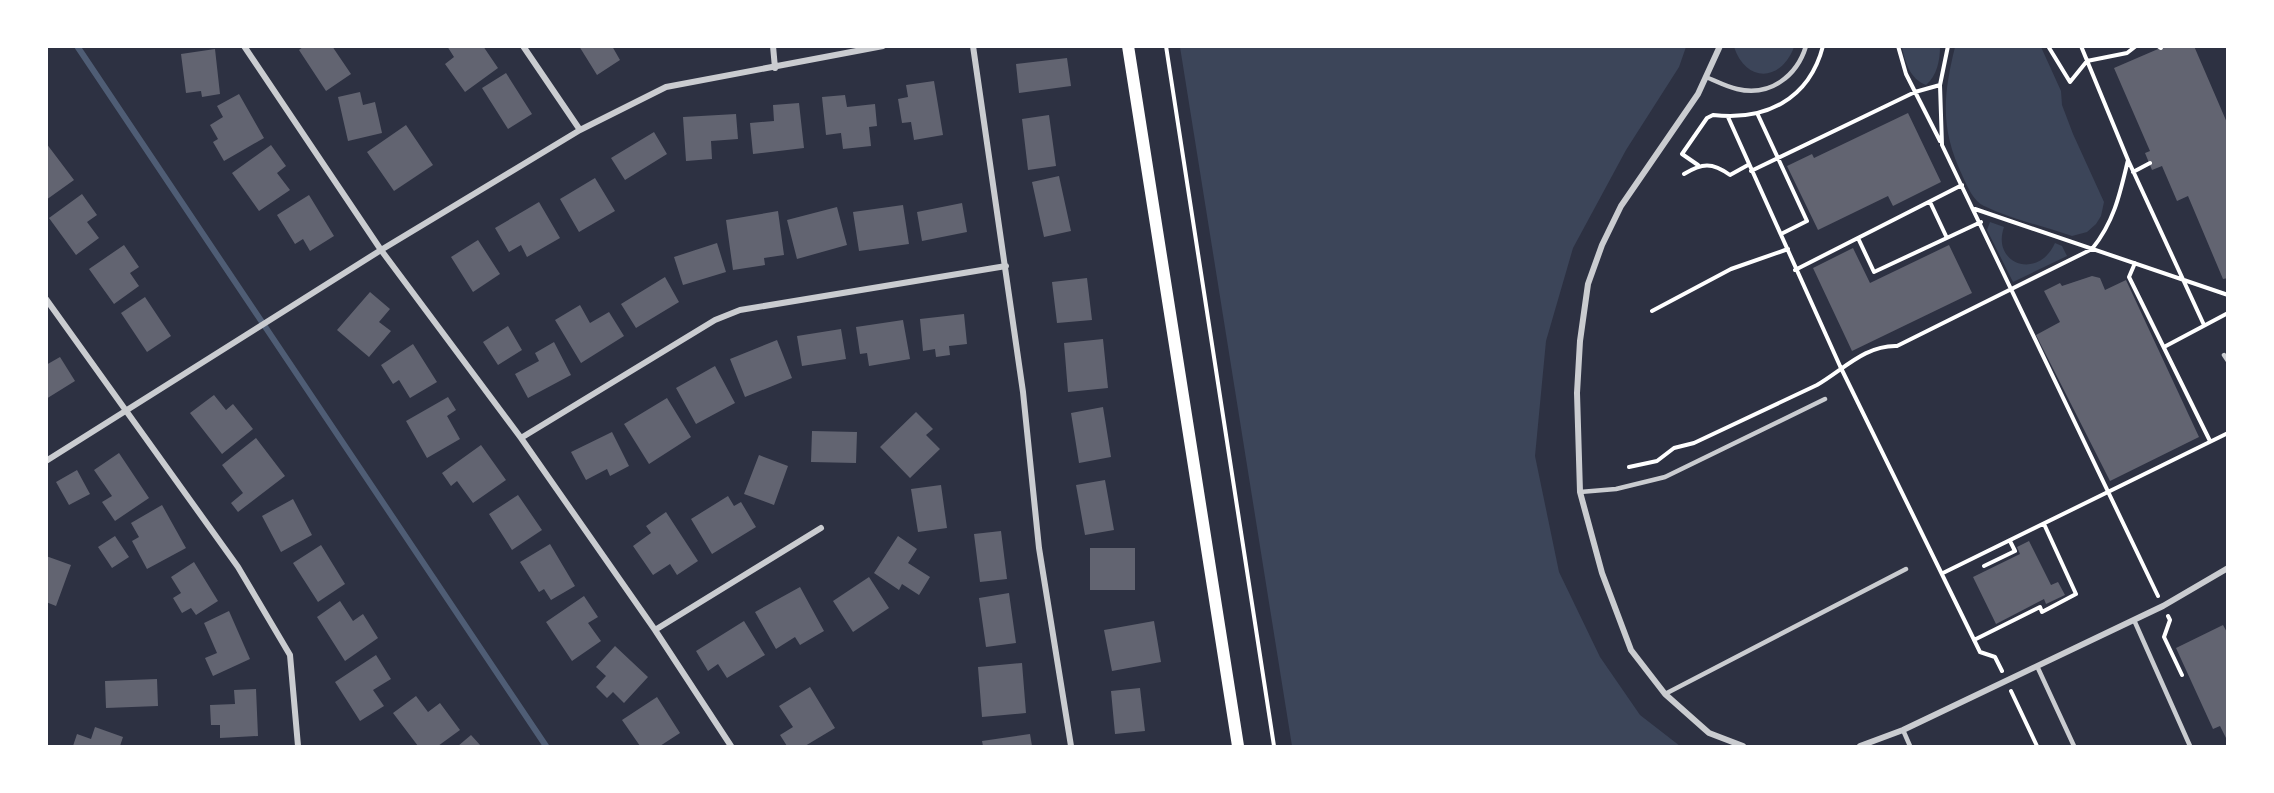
<svg xmlns="http://www.w3.org/2000/svg" width="2274" height="793" viewBox="0 0 2274 793" font-family="Overpass,sans-serif">
  <style>
    .green { fill: #3c4559 }
    .lines { fill: none; stroke-linecap: round; stroke-linejoin: round }
    .stream { stroke: #4f5d75; stroke-width: 6 }
    .building { fill: #626471 }
    .path { stroke: #fff; stroke-width: 4 }
    .service { stroke: #caccd0; stroke-width: 4.5 }
    .minor { stroke: #caccd0; stroke-width: 6 }
    .secondary { stroke: #fff; stroke-width: 12 }
  </style>
  <rect width="100%" height="100%" fill="#2d3142"/>
  <path class="green" d="M2007,46l34,1 20,44 1,14 11,29 31,68 -3,14 -5,8 -9,8 -15,4c-29,-10 -61,-17 -88,-30 -10,-4 -17,-20 -21,-29 -23,-48 -20,-81 -8,-130z
    M1180,47h506l-7,20 -53,83 -53,98 -27,93 -11,115 24,116 41,85 40,58 40,31h-388z
    M1734,47v-1l60,1c-13,35 -48,36 -60,0z
    M1902,47h38c0,13 -3,29 -14,38 -16,-6 -21,-23 -24,-38z
    M1990,222l14,5c-13,37 34,54 51,16l7,3 5,10 -54,26 -26,-52z"/>
  <g class="lines">
    <path class="stream" d="M77,46l469,700"/>
  </g>
  <path class="building" d="M304,46h28l19,28 -25,17 -27,-41z
    M447,46h36l15,22 -33,24 -20,-28 9,-7z
    M579,46h33l8,14 -23,15z
    M2165,46h29l34,79v153l-5,1 -35,-83 -11,5 -15,-35 -10,4 -7,-17 5,-2 -36,-83z
    M215,49l5,45 -18,3 -1,-6 -15,2 -5,-39z
    M1067,58l4,28 -52,7 -3,-29z
    M506,73l26,41 -24,15 -26,-41z
    M934,81l9,54 -29,5 -3,-18 -9,1 -4,-24 10,-2 -2,-12z
    M360,92l3,13 12,-3 7,31 -34,8 -10,-44z
    M239,94l25,44 -40,23 -11,-19 5,-3 -8,-14 13,-8 -6,-11z
    M845,95l2,12 28,-3 2,22 -8,1 2,19 -28,3 -2,-16 -15,2 -4,-38z
    M799,103l5,45 -51,6 -3,-31 24,-2 -1,-16z
    M1908,113l33,69 -48,24 -5,-10 -70,34 -31,-64 25,-12 2,4z
    M736,114l2,25 -27,2 1,18 -26,2 -3,-44z
    M1049,115l7,51 -28,4 -6,-51z
    M406,125l27,40 -39,26 -27,-39z
    M654,132l13,22 -42,26 -14,-22z
    M46,143l28,37 -28,20z
    M271,145l15,21 -9,7 13,17 -31,21 -27,-38z
    M1059,176l12,55 -27,6 -12,-55z
    M595,178l20,33 -36,21 -19,-33z
    M82,194l15,21 -10,7 12,16 -23,17 -27,-37z
    M309,195l25,41 -24,15 -7,-12 -8,5 -18,-29z
    M539,202l21,36 -33,19 -6,-12 -12,7 -14,-24z
    M962,203l5,29 -45,9 -5,-29z
    M903,205l6,39 -50,7 -6,-39z
    M837,207l10,38 -50,14 -10,-39z
    M778,211l6,44 -20,3 1,7 -32,5 -7,-50z
    M478,240l22,34 -27,18 -22,-35z
    M717,243l9,29 -43,13 -9,-28z
    M124,245l15,22 -9,6 9,13 -25,18 -25,-35z
    M1949,245l23,48 -120,58 -39,-83 40,-20 17,35z
    M2092,276l8,2 5,12 21,-10 73,157 -89,44 -74,-146 24,-13 -16,-31 16,-8 2,3z
    M665,277l14,25 -43,26 -15,-24z
    M1087,278l5,42 -35,3 -5,-41z
    M370,292l20,17 -11,13 12,9 -22,26 -32,-27z
    M145,297l26,39 -24,16 -26,-39z
    M580,305l10,18 19,-11 15,24 -43,27 -26,-43z
    M964,314l3,30 -18,2 1,9 -14,2 -1,-8 -12,2 -3,-32z
    M903,320l7,39 -41,7 -2,-13 -7,1 -4,-27z
    M508,326l14,24 -24,15 -15,-23z
    M841,329l5,30 -44,7 -5,-30z
    M1103,339l5,49 -40,4 -4,-49z
    M777,340l15,38 -47,19 -15,-38z
    M554,342l17,33 -43,23 -13,-24 24,-13 -4,-8z
    M413,344l24,38 -27,16 -11,-18 -6,4 -12,-19z
    M60,357l15,24 -29,18v-34z
    M715,366l20,37 -39,21 -20,-36z
    M214,395l12,15 7,-6 20,25 -31,25 -32,-41z
    M448,397l8,13 -9,6 13,23 -33,19 -21,-37z
    M667,398l24,39 -42,27 -25,-40z
    M1103,407l8,50 -32,6 -8,-50z
    M916,412l17,17 -7,6 14,14 -30,29 -30,-31z
    M812,431l45,1 -1,31 -45,-1z
    M612,432l17,34 -19,10 -3,-7 -21,11 -15,-28z
    M256,438l29,38 -47,36 -7,-9 12,-10 -21,-28z
    M481,445l25,35 -33,23 -16,-22 -6,5 -9,-13z
    M119,453l30,45 -34,23 -13,-19 10,-6 -18,-26z
    M759,455l29,11 -14,39 -30,-11z
    M77,470l13,24 -21,11 -13,-23z
    M1105,480l9,50 -29,5 -9,-50z
    M941,485l6,43 -29,4 -7,-43z
    M518,495l24,35 -30,20 -23,-36z
    M728,496l6,10 7,-4 15,25 -44,27 -21,-35z
    M293,499l19,36 -31,17 -19,-36z
    M162,505l24,43 -39,21 -15,-28 7,-4 -8,-14z
    M666,512l32,49 -21,14 -7,-11 -17,11 -20,-29 18,-13 -5,-7z
    M1001,531l6,48 -27,3 -6,-48z
    M115,536l14,21 -17,11 -14,-21z
    M898,536l19,13 -9,14 22,14 -11,18 -17,-11 -3,6 -25,-17z
    M2029,541l22,44 7,-3 7,13 -19,9 -2,-5 -48,25 -23,-47 47,-23 -3,-7z
    M550,544l25,42 -24,14 -7,-11 -5,3 -19,-30z
    M321,545l24,39 -27,18 -25,-39z
    M1090,548h45v42h-45z
    M46,556l25,9 -15,41 -10,-4z
    M194,562l24,39 -22,14 -5,-7 -9,5 -9,-15 8,-5 -10,-16z
    M869,577l20,31 -36,24 -20,-31z
    M800,587l24,44 -24,14 -5,-8 -19,12 -21,-37z
    M1009,593l7,50 -30,4 -7,-49z
    M584,596l14,21 -10,6 13,18 -29,20 -26,-39z
    M340,601l13,20 10,-7 15,24 -33,23 -28,-44z
    M229,611l21,48 -37,17 -8,-18 12,-5 -13,-30z
    M744,621l21,34 -38,23 -9,-14 -10,7 -12,-20z
    M1154,621l7,41 -49,9 -8,-41z
    M2223,625l5,9v108l-8,-16 -7,3 -37,-81z
    M615,646l33,31 -24,26 -11,-11 -6,6 -11,-11 10,-11 -10,-9z
    M376,655l15,24 -18,11 11,16 -24,15 -25,-39z
    M1022,663l4,50 -44,4 -4,-50z
    M157,679l1,27 -52,2 -1,-27z
    M810,687l25,41 -30,18h-18l-7,-11 13,-8 -14,-21z
    M1140,688l5,43 -30,3 -4,-43z
    M256,689l2,47 -38,2v-13h-9l-1,-20 25,-1 -1,-14z
    M416,696l12,16 12,-9 20,27 -22,16h-20l-25,-33z
    M657,697l23,36 -20,13h-20l-18,-26z
    M95,727l28,10 -3,9h-47l4,-12 14,5z
    M1030,734l2,12h-49l-1,-5z
    M471,735l10,11h-23z"/>
  <g class="lines">
    <path class="path" d="M1166,46l108,700
      M1898,46l8,28 34,67
      M1948,46l-8,39 2,60 216,451
      M2048,46l22,36 17,-21 40,-8 9,-7
      M2081,46l47,114 76,165
      M2158,46l3,2
      M1758,115l49,106 -26,13
      M1728,117l112,249 140,286 15,5 7,14
      M1698,165l-16,-11 25,-36 6,-3c52,6 96,-15 110,-69
      M1751,171l164,-79 25,-7
      M2133,172l17,-9
      M1684,174c18,-11 28,-12 46,1l18,-10
      M1930,202l16,34
      M1975,209l253,86
      M1858,238l16,34 107,-50
      M2135,263l-6,14 81,164
      M1795,270l167,-85
      M1652,311l79,-42 57,-20
      M2164,347l64,-34
      M1629,467l28,-6 17,-13 20,-5 123,-58c26,-15 48,-40 80,-39l195,-97c22,-27 28,-55 36,-89
      M1984,566l31,-15 -5,-10
      M1943,573l285,-140
      M2168,616l2,4 -6,17 18,38
      M1974,640l66,-33 2,5 34,-18 -32,-70
      M2011,691l26,55"/>
    <path class="service" d="M1706,77c10,4 21,10 31,12 33,8 60,-13 69,-43
      M2224,355l4,6
      M1580,492l36,-3 49,-12 160,-78
      M2134,620l56,126
      M2037,666l37,80
      M1665,694l241,-125
      M1903,730l7,16"/>
    <path class="minor" d="M244,46l137,204 140,188 134,192 76,116
      M523,46l57,84
      M773,46l2,22
      M973,46l50,346 16,156 32,198
      M1720,46l-22,48 -77,112 -19,39 -14,39 -8,57 -3,52 3,99 22,81 29,77 34,44 44,39 34,13
      M46,299l192,268 52,88 8,91
      M521,438l194,-118 25,-10 266,-44
      M46,461l335,-211 199,-120 86,-43 217,-41
      M655,630l166,-102
      M1860,746l43,-16 260,-124 65,-38"/>
    <path class="secondary" d="M1128,46l110,700"/>
  </g>
  <rect width="2274" height="793" fill="none" stroke="#ffffff" stroke-width="96"/>
</svg>
